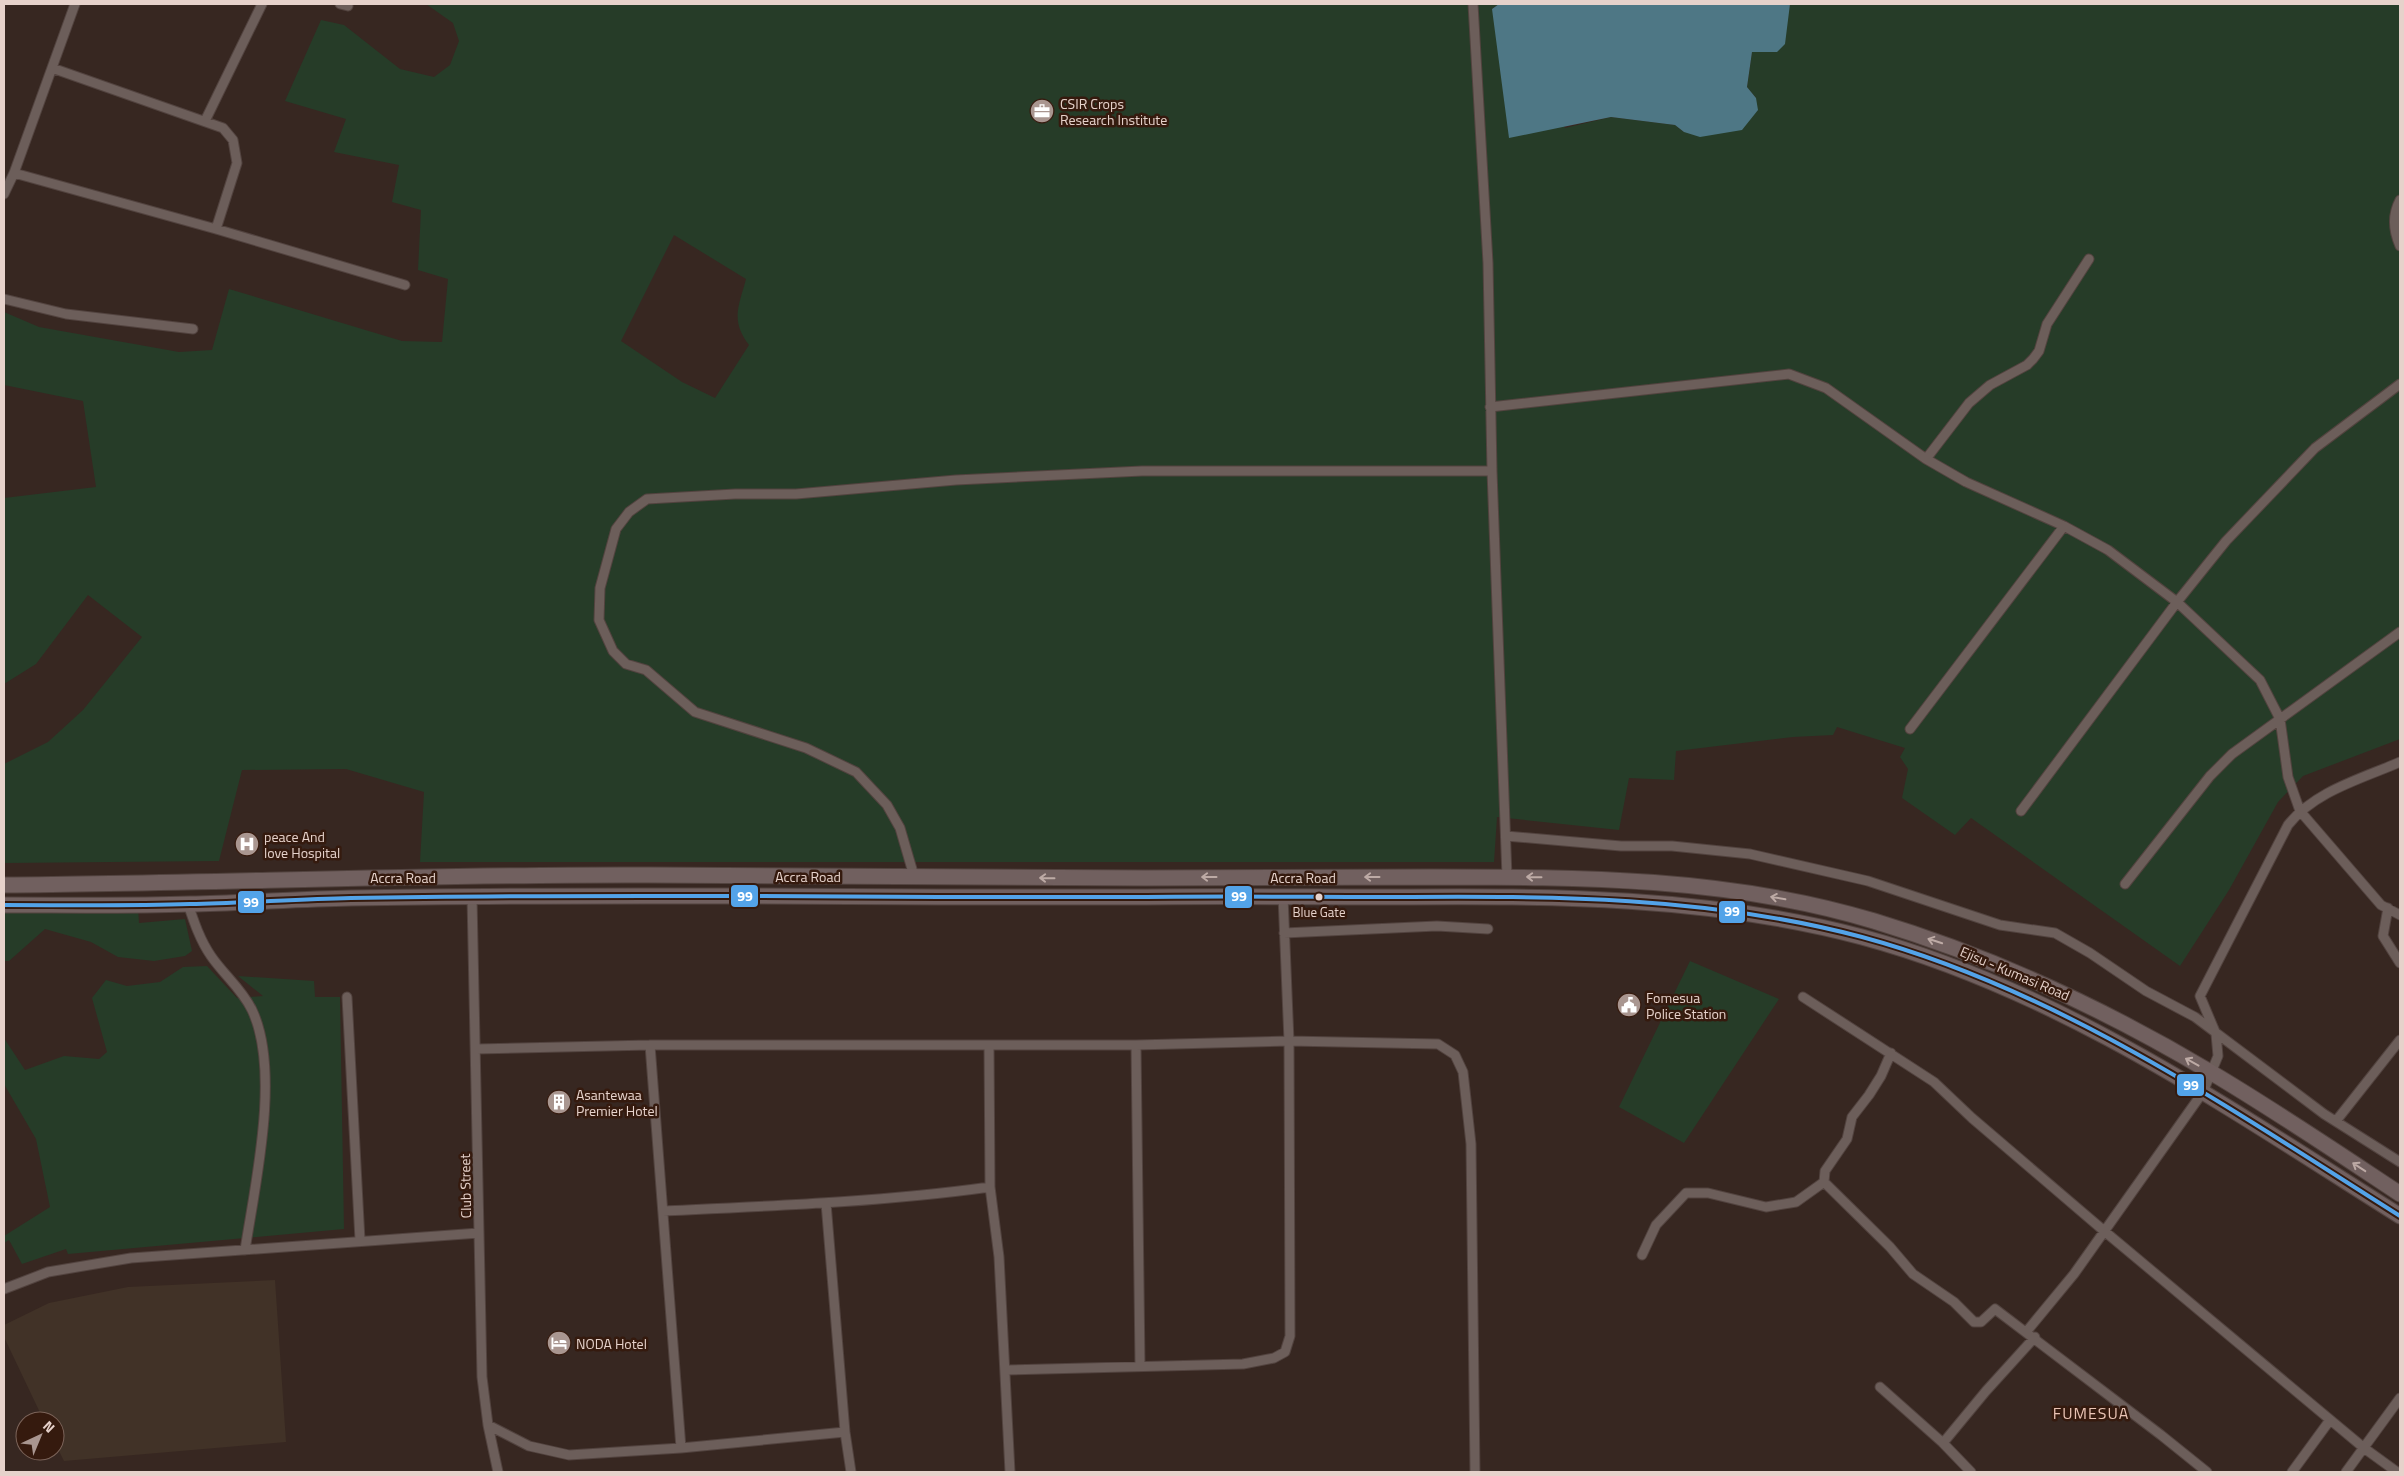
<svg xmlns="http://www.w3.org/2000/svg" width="2404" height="1476" viewBox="0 0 2404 1476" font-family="'Titillium Web',sans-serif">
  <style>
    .industrial { fill: #413227 }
    .green { fill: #263c28; fill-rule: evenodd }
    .water { fill: #4e7785 }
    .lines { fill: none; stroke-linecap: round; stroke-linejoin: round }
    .minor-casing { stroke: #52433f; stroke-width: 11 }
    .trunk-casing { stroke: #52433f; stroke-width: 17 }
    .minor { stroke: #6c5e5a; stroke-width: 9 }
    .trunk { stroke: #71605f; stroke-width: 15 }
    .bus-1-casing { stroke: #351a0e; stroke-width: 8 }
    .bus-1 { stroke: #53a3e8; stroke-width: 4 }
    .oneway { stroke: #bdaaa5 }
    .bus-dot { fill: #e6d2cb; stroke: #351a0e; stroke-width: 2 }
    .labels { text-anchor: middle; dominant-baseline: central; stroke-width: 5; stroke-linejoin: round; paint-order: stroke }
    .bus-label { font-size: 13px; fill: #e6d2cb; stroke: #351a0e }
    .poi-label { font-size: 14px; fill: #e6d2cb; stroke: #351a0e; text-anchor: start }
    .street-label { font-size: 14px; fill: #e6d2cb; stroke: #351a0e }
    .quarter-label { font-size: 16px; letter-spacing: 1px; fill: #eac4b5; stroke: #351a0e }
    .line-badge { stroke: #351a0e; stroke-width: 2 }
    .badge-label { font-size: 14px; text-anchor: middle; font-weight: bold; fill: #fff }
  </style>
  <rect width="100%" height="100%" fill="#372721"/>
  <path class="industrial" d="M275,1280l11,162 -222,19 -9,-18v-22h-11l-40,-84v-12l45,-22 79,-16z"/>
  <path class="green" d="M426,4h1073l-7,5 73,119 46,-11 64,8 9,7 72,-34 -9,-11 5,-35h25l13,-48h610v735l-97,37 -25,26 -49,88 -49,76 -209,-148 -16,17 -53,-37 6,-29 -8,-12 5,-9 -68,-21 -4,8 -40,2 -117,14 -2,29 -45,-2 -10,52 -122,-13 -3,45h-1074l4,-70 -78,-23 -104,1 -23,91 -215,2v-99l44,-22 35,-32 59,-73 -54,-42 -52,69 -32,20v-186l92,-11 -13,-86 -79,-16v-73l35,15 140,25 33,-2 17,-61 173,52 40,1 6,-63 -30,-9 3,-60 -29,-8 7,-37 -65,-13 12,-33 -61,-18 36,-81 23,5 56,44 34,8 16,-12 9,-24 -6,-18zM674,235l72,44c-7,27 -16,41 3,66l-34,53 -33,-16 -61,-41z
    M138,908l1,15 46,-4 7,32 -7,5 -31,5 -36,-4 -27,-15 -46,-13 -36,32h-5v-51z
    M1690,961l89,38 -95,144 -65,-36z
    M207,966l30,32 26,-2 -25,-20 76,5 1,16h25l4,232 -276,25 -2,-5 -44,15 -13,-24 -5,3v-7l46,-29 -14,-68 -32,-55v-46l21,32 39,-14 35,3 8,-7 -15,-54 14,-18 21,6 33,-4 23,-15z"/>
  <path class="water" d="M1499,4h291l-5,40 -8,8h-25l-5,35 9,11 2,12 -16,20 -42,7 -16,-5 -9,-7 -64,-8 -102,21 -17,-129z"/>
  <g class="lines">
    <g class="minor-casing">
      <path id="minor" d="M340,4l8,2
        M1473,4l15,259 4,208 15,406
        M52,68l171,60 10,12 4,23 -21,66
        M205,121l57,-117
        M14,173l202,56 189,56
        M4,194l10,-21 61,-169
        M2400,200c-8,15 -7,30 0,46
        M4,299l62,15 127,15
        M1490,407l299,-33 37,14 100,71 40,23 98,44 44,24 69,52 83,78 20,39 8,58 12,34 81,94 19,10
        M1926,459l43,-56 21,-18 37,-20 6,-6 6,-8 8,-27 42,-65
        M1910,729l154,-203
        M2021,811l156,-209 49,-61 89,-93 85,-64
        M1506,836l115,10h51l78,8 118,27 132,44 55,8 35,20 56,38 49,26 129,97 76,48
        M914,876l-14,-48 -13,-23 -31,-33 -50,-24 -111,-36 -49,-42 -20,-6 -13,-13 -14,-31 1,-32 16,-59 13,-17 18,-13 88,-5h61l160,-14 186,-9h350
        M2125,884l85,-108 22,-22 168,-122
        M472,897l10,480 6,48 10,47
        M188,904c6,18 12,36 23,52 13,19 31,33 41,54 29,61 3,175 -7,240
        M2388,908l-5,28 17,27
        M1284,933l153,-7 51,3
        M347,997l13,243
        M1803,997l131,85 38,36 131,112 261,218 33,24
        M650,1045l31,403
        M1136,1045l4,320
        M989,1046l1,141 9,70 11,215
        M476,1049l174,-4h486l153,-4 149,3 17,11 8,17 8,72 4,328
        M1891,1053l-10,23 -12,19 -17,22 -5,22 -22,32 -1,11 66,65 23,27 41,28 20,20h7l14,-13 166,126 46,37
        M2336,1121l64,-81
        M826,1203l19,229 6,40
        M663,1211c109,-5 219,-9 327,-24
        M1642,1255l14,-30 30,-32h22l58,14 30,-5 28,-20
        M4,1289l44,-17 83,-14 348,-25
        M2027,1331l47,-57 129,-182 15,-36 -2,-22 -16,-38 88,-171c27,-34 73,-46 112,-63
        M1006,1370l237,-6 31,-6 11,-6 5,-16 -1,-295 -6,-145
        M1880,1387l63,56 28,29
        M488,1425l41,21 40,9 112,-7 164,-16
        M1943,1443l43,-52 49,-54
        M2292,1472l38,-52
        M2346,1472l54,-74"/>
    </g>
    <g class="trunk-casing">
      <path id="trunk" d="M4,885c215,-2 430,-11 645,-10 165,0 331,3 496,3 96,-1 191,-1 286,-1 149,0 298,0 443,44 119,36 231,88 338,152 64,38 126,80 188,121
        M4,905c62,0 124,1 186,-1 54,-1 107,-5 161,-6 265,-5 530,0 795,-1 82,-1 165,0 248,0 159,-1 313,-1 468,40 197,53 368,172 538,279"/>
    </g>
    <use href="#minor" class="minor"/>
    <use href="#trunk" class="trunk"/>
    <g class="bus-1-casing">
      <path id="bus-1" d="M4,905c62,0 124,1 186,-1 54,-1 107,-5 161,-6 265,-5 530,0 795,-1 82,-1 165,0 248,0 159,-1 313,-1 468,40 197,53 368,172 538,279"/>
    </g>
    <use href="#bus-1" class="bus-1"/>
  </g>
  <defs><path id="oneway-shaft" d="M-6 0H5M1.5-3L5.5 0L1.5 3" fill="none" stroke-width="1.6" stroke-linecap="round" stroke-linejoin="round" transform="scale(1.25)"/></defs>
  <g class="oneway">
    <use href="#oneway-shaft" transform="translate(1209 877) rotate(180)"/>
    <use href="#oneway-shaft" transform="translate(1372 877) rotate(-180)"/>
    <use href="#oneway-shaft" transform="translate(1534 877) rotate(-179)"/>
    <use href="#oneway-shaft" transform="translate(1047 878) rotate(-179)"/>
    <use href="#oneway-shaft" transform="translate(1778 898) rotate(-170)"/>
    <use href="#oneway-shaft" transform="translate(1935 941) rotate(-162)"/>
    <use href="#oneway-shaft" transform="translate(2192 1062) rotate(-151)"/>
    <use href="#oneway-shaft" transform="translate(2359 1167) rotate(-147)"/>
  </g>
  <defs>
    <g id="office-disc" transform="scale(1.25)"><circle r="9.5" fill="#a99690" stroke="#351a0e"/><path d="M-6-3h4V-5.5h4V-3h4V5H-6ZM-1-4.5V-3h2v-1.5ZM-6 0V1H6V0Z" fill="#fff"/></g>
    <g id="hospital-disc" transform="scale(1.25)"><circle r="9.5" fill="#a99690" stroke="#351a0e"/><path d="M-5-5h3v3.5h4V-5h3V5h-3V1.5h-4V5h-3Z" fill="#fff"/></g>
    <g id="civic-disc" transform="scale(1.25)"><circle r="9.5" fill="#a99690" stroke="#351a0e"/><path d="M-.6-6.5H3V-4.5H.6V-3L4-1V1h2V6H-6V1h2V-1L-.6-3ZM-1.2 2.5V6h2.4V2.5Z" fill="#fff"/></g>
    <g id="building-disc" transform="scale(1.25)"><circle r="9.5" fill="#a99690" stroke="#351a0e"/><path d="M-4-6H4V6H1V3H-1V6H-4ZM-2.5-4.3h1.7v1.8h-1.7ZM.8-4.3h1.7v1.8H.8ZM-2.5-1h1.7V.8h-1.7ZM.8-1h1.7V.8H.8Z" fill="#fff"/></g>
    <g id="hotel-disc" transform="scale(1.25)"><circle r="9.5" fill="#a99690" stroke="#351a0e"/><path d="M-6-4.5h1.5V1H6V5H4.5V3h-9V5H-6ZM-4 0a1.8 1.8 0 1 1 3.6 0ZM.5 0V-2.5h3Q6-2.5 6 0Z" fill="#fff"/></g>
  </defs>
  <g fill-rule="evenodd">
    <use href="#office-disc" x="1042" y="111"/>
    <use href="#hospital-disc" x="247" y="844"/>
    <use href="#civic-disc" x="1629" y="1005"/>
    <use href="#building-disc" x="559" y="1102"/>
    <use href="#hotel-disc" x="559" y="1343"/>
  </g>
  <circle class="bus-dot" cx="1319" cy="897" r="4.5"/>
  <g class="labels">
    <g class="bus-label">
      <text x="1319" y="912">Blue Gate</text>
    </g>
    <g class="poi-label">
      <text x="1060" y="103">CSIR Crops<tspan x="1060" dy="16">Research Institute</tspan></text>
      <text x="264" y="836">peace And<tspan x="264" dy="16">love Hospital</tspan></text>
      <text x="1646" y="997">Fomesua<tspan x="1646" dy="16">Police Station</tspan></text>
      <text x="576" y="1094">Asantewaa<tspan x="576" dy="16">Premier Hotel</tspan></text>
      <text x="576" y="1343">NODA Hotel</text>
    </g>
    <g class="street-label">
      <text x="808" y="876">Accra Road</text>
      <text x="403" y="877">Accra Road</text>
      <text x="1303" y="877">Accra Road</text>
      <text transform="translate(2015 973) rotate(23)">Ejisu - Kumasi Road</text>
      <text transform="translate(465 1186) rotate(-91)">Club Street</text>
    </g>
    <g class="quarter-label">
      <text x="2091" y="1413">FUMESUA</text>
    </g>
  </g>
  <g class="line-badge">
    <rect x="730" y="884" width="29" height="24" rx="5" fill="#53a3e8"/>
    <rect x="1224" y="885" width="29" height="24" rx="5" fill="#53a3e8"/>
    <rect x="237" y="890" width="28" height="24" rx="5" fill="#53a3e8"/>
    <rect x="1718" y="900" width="28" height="24" rx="5" fill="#53a3e8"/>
    <rect x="2176" y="1073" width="29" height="24" rx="5" fill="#53a3e8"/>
  </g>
  <g class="badge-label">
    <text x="745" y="901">99</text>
    <text x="1239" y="901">99</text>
    <text x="251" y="907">99</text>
    <text x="1732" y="916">99</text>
    <text x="2191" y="1090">99</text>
  </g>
  <rect width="2404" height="1476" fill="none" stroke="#e6d2cb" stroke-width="10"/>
  <g transform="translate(40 1436) rotate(44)"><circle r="24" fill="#351a0e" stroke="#7c645a"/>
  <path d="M0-4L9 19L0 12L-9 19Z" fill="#a99690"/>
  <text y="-8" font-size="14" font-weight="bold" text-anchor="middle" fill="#e6d2cb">N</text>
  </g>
</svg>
